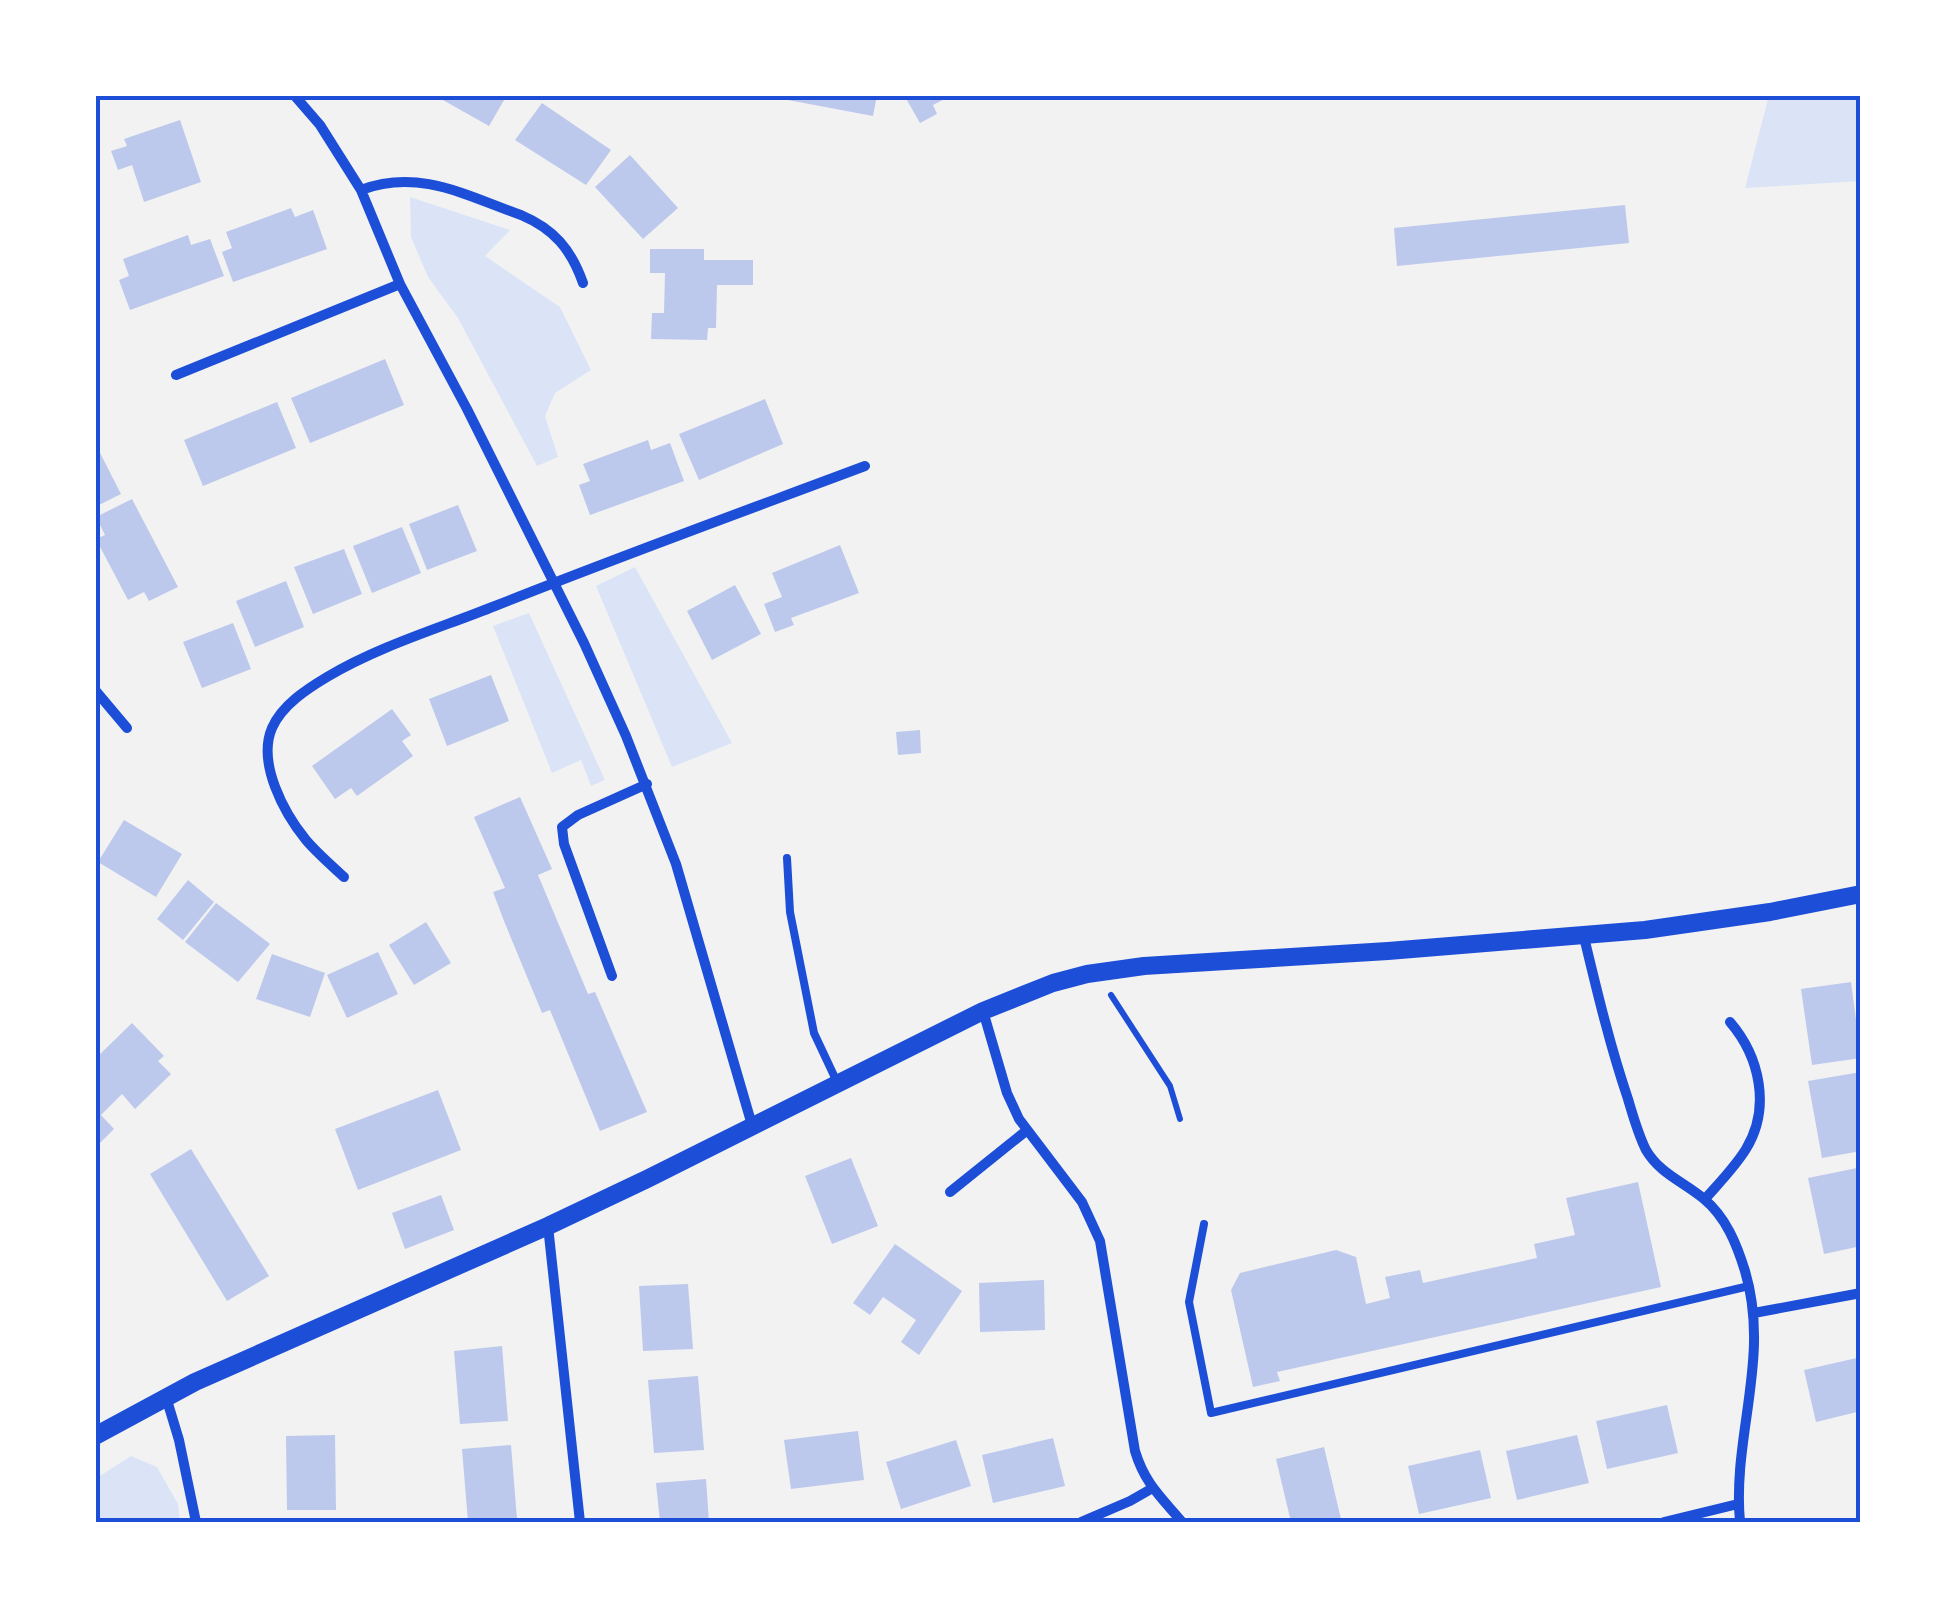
<svg xmlns="http://www.w3.org/2000/svg" width="1956" height="1617" viewBox="0 0 1956 1617" font-family="Overpass,sans-serif">
  <style>
    .green { fill: #dbe4f7 }
    .building { fill: #bdc9ec }
    .lines { fill: none; stroke-linecap: round; stroke-linejoin: round }
    .path { stroke: #1d4ed8; stroke-width: 6 }
    .service { stroke: #1d4ed8; stroke-width: 8 }
    .minor { stroke: #1d4ed8; stroke-width: 10 }
    .tertiary { stroke: #1d4ed8; stroke-width: 18 }
    .neatline { fill: none; stroke: #1d4ed8; stroke-width: 4 }
  </style>
  <rect width="100%" height="100%" fill="#f2f2f2"/>
  <path class="green" d="M1769,95h92v86l-116,7z
    M410,197l100,33 -25,26 75,51 31,63 -36,23 -10,23 13,41 -21,9 -79,-148 -30,-41 -17,-40z
    M635,567l97,176 -60,24 -76,-181z
    M529,613l76,167 -14,6 -10,-26 -29,13 -59,-147z
    M131,1456l26,11 21,37 2,18h-85v-43z"/>
  <path class="building" d="M434,95h73l-18,31z
    M789,95h88l-4,21 -85,-16z
    M904,95h48l-19,10 4,9 -17,9z
    M542,103l69,47 -25,35 -71,-45z
    M180,120l21,62 -57,20 -12,-37 -14,5 -7,-19 16,-5 -3,-7z
    M630,155l48,53 -35,31 -48,-52z
    M1625,205l4,38 -232,23 -3,-38z
    M291,208l4,9 18,-7 14,39 -94,33 -11,-30 10,-4 -6,-16z
    M188,235l3,10 19,-6 14,37 -94,34 -11,-30 10,-4 -6,-17z
    M650,249h54v11h49v25h-36l-1,43h-8l-1,12 -56,-1 1,-26h12l1,-40h-15z
    M385,359l19,46 -94,38 -19,-45z
    M765,399l18,45 -84,36 -20,-46z
    M277,402l19,46 -93,38 -19,-46z
    M648,440l3,10 19,-7 14,38 -94,34 -11,-30 11,-4 -7,-17z
    M95,443l26,51 -26,13z
    M132,499l46,88 -29,14 -5,-9 -16,8 -32,-61 9,-4 -9,-18z
    M458,505l19,46 -50,19 -18,-46z
    M402,527l19,46 -49,20 -19,-47z
    M840,545l19,48 -68,25 3,7 -19,7 -11,-28 18,-7 -10,-24z
    M344,549l18,45 -49,20 -19,-47z
    M286,581l18,46 -49,20 -19,-46z
    M735,585l26,49 -49,26 -25,-49z
    M233,623l18,46 -49,19 -19,-46z
    M491,675l18,46 -62,25 -18,-47z
    M392,709l19,26 -9,6 11,15 -56,40 -6,-8 -16,11 -23,-33z
    M920,730l1,23 -23,2 -2,-23z
    M520,797l32,72 -14,6 50,119 7,-2 52,120 -47,19 -50,-121 -8,3 -38,-92 -11,-29 12,-4 -31,-71z
    M124,820l58,34 -26,43 -58,-35z
    M188,880l26,22 -31,38 -26,-21z
    M216,903l54,41 -32,38 -53,-40z
    M426,922l25,41 -37,22 -25,-40z
    M378,952l20,42 -51,24 -20,-43z
    M272,954l53,19 -15,44 -54,-18z
    M1851,982l10,76 -49,7 -11,-76z
    M132,1023l32,33 -6,5 13,13 -36,35 -13,-15 -21,21 13,14 -19,19v-89z
    M1861,1072v79l-39,7 -14,-77z
    M438,1090l23,60 -103,40 -23,-61z
    M191,1149l78,127 -42,25 -77,-127z
    M851,1158l27,68 -46,18 -27,-68z
    M1857,1168l4,18v60l-37,8 -16,-76z
    M1638,1182l23,105 -384,85 3,9 -27,6 -22,-97 9,-17 96,-23 20,7 10,47 24,-6 -5,-21 35,-7 3,13 114,-25 -3,-14 41,-9 -9,-37z
    M441,1195l13,35 -49,19 -13,-36z
    M895,1244l67,47 -43,64 -18,-13 15,-22 -33,-23 -13,18 -17,-12z
    M1044,1280l1,50 -65,2 -1,-49z
    M688,1284l5,65 -50,2 -4,-65z
    M502,1346l6,75 -48,3 -6,-73z
    M1861,1357v54l-45,11 -12,-52z
    M698,1376l6,74 -50,3 -6,-73z
    M1667,1405l11,48 -71,16 -11,-48z
    M858,1431l6,49 -73,9 -7,-49z
    M335,1435l1,75h-49l-1,-74z
    M1577,1435l12,48 -72,17 -11,-49z
    M1053,1438l12,48 -72,17 -11,-48z
    M956,1440l15,46 -70,23 -15,-47z
    M511,1445l6,74 -49,3 -6,-73z
    M1324,1447l17,72 -14,3h-36l-15,-63z
    M1480,1450l11,48 -72,16 -11,-48z
    M706,1479l3,43h-49l-4,-39z"/>
  <g class="lines">
    <path class="path" d="M1111,995l59,91 10,33"/>
    <path class="service" d="M787,858l3,54 24,121 23,49
      M1204,1224l-15,78 22,111 538,-127"/>
    <path class="minor" d="M294,95l26,30 41,65 39,94 67,125 117,234 42,93 50,128 76,261
      M361,190c58,-22 106,6 160,25 33,14 50,34 62,68
      M176,375l224,-91
      M95,690l32,38
      M344,877c-13,-12 -27,-24 -38,-37 -22,-27 -49,-77 -34,-112 10,-23 35,-39 55,-51 52,-31 113,-49 168,-71 123,-49 247,-94 370,-140
      M1584,937c13,54 26,109 44,162 5,17 10,35 18,51 14,24 38,32 58,49 22,18 33,46 41,72 26,87 -13,165 -5,251
      M612,976l-48,-132 -2,-17 16,-12 69,-31
      M983,1011l24,82 12,26 63,83 18,39 35,210c10,33 26,46 47,71
      M950,1192l76,-61
      M1705,1199c14,-16 30,-32 41,-50 25,-41 14,-92 -16,-127
      M548,1226l32,296
      M1754,1313l107,-20
      M166,1397l13,43 17,82
      M1081,1522l49,-21 21,-12
      M1664,1522l74,-18"/>
    <path class="tertiary" d="M95,1436l100,-54 353,-156 99,-47 336,-168 70,-28 34,-9 57,-8 244,-15 257,-21 125,-18 91,-18"/>
  </g>
  <rect width="1956" height="1617" fill="none" stroke="#ffffff" stroke-width="195"/>
  <rect x="98" y="98" width="1760" height="1422" class="neatline"/>
</svg>
